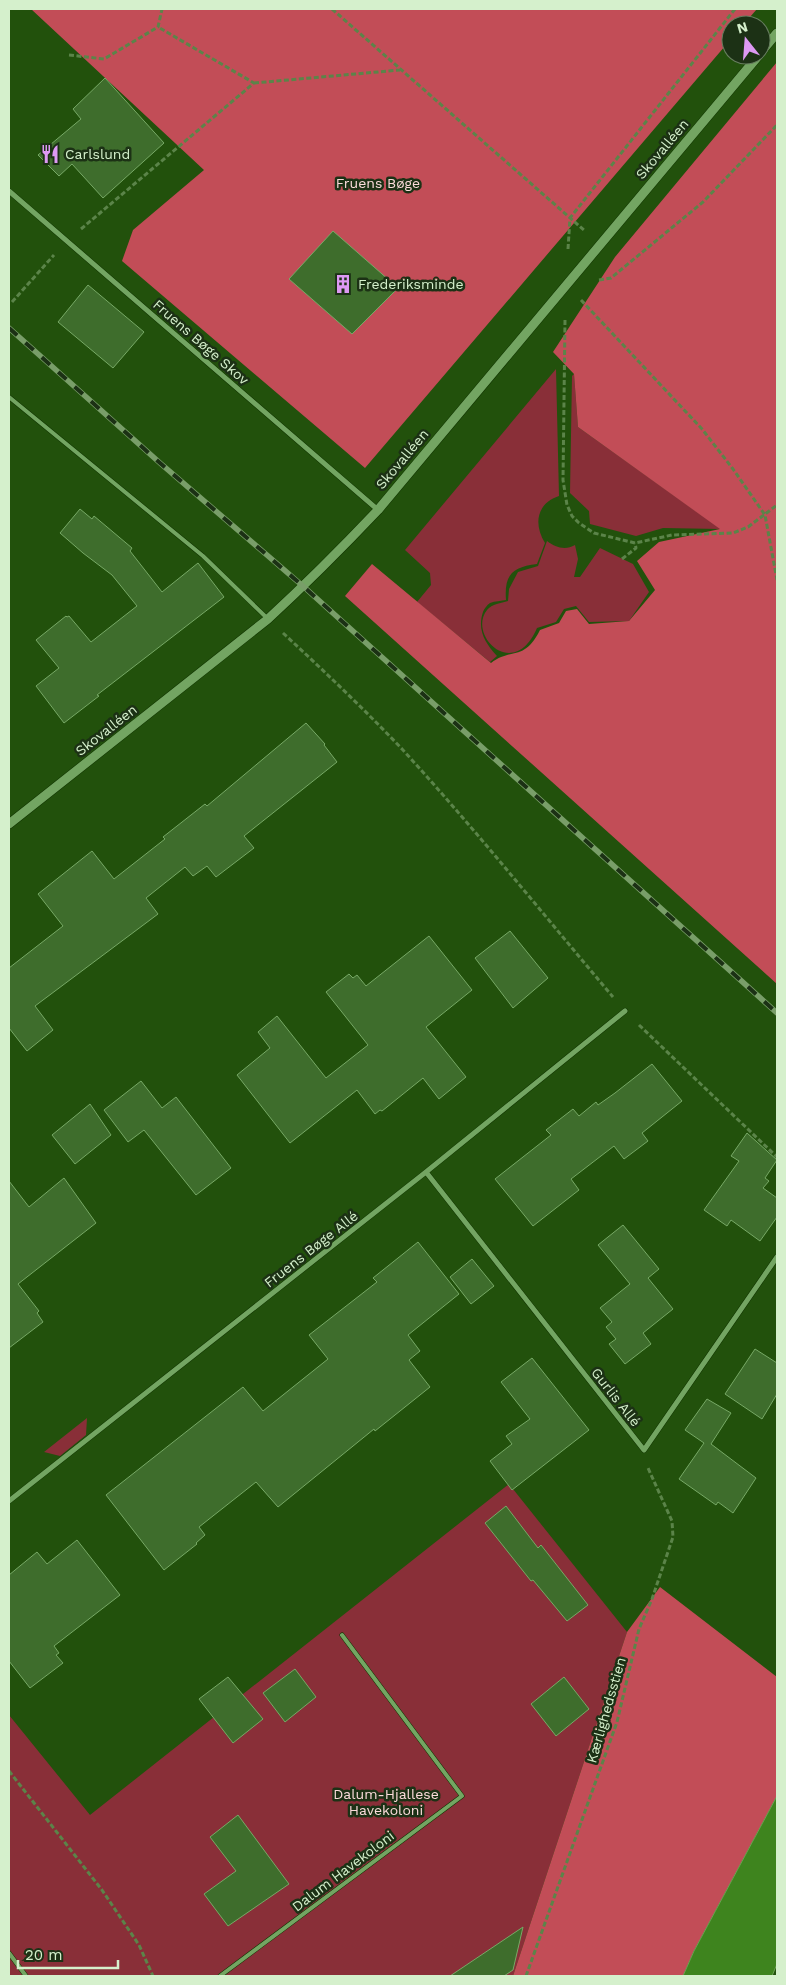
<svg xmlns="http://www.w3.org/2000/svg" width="786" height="1985" viewBox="0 0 786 1985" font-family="'Work Sans',sans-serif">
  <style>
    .green { fill: #892f38 }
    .forest { fill: #c24d57 }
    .water { fill: #3e841e; stroke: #6ba452 }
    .building { fill: #3e6d2c; stroke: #77a966 }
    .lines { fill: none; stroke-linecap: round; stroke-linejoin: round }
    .service-casing { stroke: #113401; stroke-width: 5 }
    .minor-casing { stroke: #113401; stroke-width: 6 }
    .tertiary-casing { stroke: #113401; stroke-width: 10 }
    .path { stroke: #5b8449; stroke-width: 3; stroke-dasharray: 5 2.5; stroke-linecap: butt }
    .service { stroke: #73a562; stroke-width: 4 }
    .minor { stroke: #73a562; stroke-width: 5 }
    .tertiary { stroke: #73a562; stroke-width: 9 }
    .rail-casing { stroke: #799e69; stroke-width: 5.5 }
    .rail { stroke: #1c3115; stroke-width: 4; stroke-dasharray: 11; stroke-linecap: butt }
    .labels { text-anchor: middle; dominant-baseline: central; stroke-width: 5; stroke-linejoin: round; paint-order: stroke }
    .street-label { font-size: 14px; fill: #d5f0cc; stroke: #1c3115 }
    .poi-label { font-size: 14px; fill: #d5f0cc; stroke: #1c3115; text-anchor: start }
    .park-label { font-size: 14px; fill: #fcdbdb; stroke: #1c3115 }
  </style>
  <rect width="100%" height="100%" fill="#22510c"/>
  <path class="green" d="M556,369l3,127c-22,7 -26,28 -14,47l-8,21c-24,3 -33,10 -31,36 -5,1 -11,1 -16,3 -3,2 -6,6 -7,9 -6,18 2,31 14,44l-7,6 -73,-60 14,-17 -1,-12 -25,-23z
    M574,374l4,53 143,102 -58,-1 -27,8 -46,-12 -1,-13 -19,-18 2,-117z
    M547,541c8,6 18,10 28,4l3,14 -4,18h6l20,-29 33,16 16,28 -20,29 -40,1 -13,-16 -12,3 -8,13 -19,6c-23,54 -70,7 -50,-18 5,-6 14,-7 21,-9l1,-12 9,-17 20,-6z
    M87,1418l-1,17 -26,21 -16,-4z
    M509,1484l118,148 -114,344h-504v-261l81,100z"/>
  <path class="forest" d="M31,9h726l-14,16h-12v14l-366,429 -243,-207 11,-31 71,-60z
    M777,62v922l-432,-388 27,-32 119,99c21,-16 33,-1 49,-33l19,-7 7,-12 11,-2 12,15 40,-3 26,-31 -18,-29 22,-19 61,-13 -142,-102 -4,-53 -21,-22 62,-95z
    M660,1587l117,90v119l-83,155 -11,25h-170l114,-344z"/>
  <path class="water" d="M777,1796v168l-5,12h-89l11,-25z"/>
  <path class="building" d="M105,78l59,65 -61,55 -31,-34 -13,12 -21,-21 43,-36 -8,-10z
    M333,231l65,57 -46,46 -63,-55z
    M88,285l56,47 -31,36 -55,-46z
    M80,509l12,10 2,-3 38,32 -2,3 32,41 36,-29 26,34 -127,98 2,1 -35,27 -28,-37 23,-18 -23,-28 30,-24 1,1 2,-1 22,26 46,-36 -25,-31 -29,-22 -23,-20z
    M306,723l19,21 -1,1 13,17 -93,74 10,12 -38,29 -9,-11 -14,10 -8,-9 -39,31 12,16 -123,92 18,24 -26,21 -18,-23v-60l54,-42 -25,-32 54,-43 22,28 51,-40 -2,-2 42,-33 2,2z
    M510,931l38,47 -35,30 -38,-50z
    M429,936l43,54 -46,37 40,50 -27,22 -16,-21 -41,33 -2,-1 -5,4 -18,-24 -67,53 -53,-68 33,-27 -12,-16 19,-16 49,62 42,-33 -42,-53 23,-18 4,4 4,-3 9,11z
    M652,1064l30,37 -40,32 6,8 -24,18 -10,-13 -43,33 8,11 -46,36 -38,-47 56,-44 -5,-5 27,-21 6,7 17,-14 2,3 17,-12z
    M141,1081l21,27 14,-11 55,71 -35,27 -52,-65 -16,12 -24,-32z
    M90,1104l21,31 -36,29 -23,-29z
    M747,1133l30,27 -12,18 4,3 -6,7 14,10v19l-17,24 -29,-21 -4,6 -23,-16 35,-49 -8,-5z
    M64,1178l32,45 -78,61 21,27 -2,2 6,9 -34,26v-167l20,26z
    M623,1225l36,44 -11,9 25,31 -30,24 8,11 -26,20 -16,-20 7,-5 -10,-12 6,-5 -12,-14 30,-24 -32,-39z
    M418,1242l41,52 -51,41 12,16 -11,9 21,27 -55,44 -1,-2 -96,78 -22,-25 -57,45 6,8 -9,8 1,1 -33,26 -58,-75 137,-108 20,24 65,-52 -19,-24 68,-53 -4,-4z
    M472,1259l22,27 -23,18 -21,-27z
    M755,1349l22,14v31l-15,25 -37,-25z
    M532,1358l57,72 -77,60 -22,-29 22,-17 -6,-8 24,-17 -29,-37z
    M707,1399l24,14 -20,31 45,34 -23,35 -15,-11 -2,3 -37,-26 25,-36 -19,-13z
    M506,1506l32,42 3,-3 47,60 -21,16 -34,-41 -2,1 -46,-58z
    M77,1540l43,55 -66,51 5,7 -3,2 7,8 -33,25 -21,-27v-86l28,-23 10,12z
    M295,1669l21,28 -31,25 -22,-29z
    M228,1677l35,42 -30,24 -34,-44z
    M564,1677l25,32 -33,27 -25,-32z
    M238,1815l51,69 -61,42 -24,-32 32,-23 -26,-34z
    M523,1927l-10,43 -9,6h-54z"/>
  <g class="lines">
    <g class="service-casing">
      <path id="service" d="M9,397l194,159 65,63
        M9,1953l17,23
        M220,1976l242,-180 -120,-161"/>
    </g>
    <g class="minor-casing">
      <path id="minor" d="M9,191l369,319
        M426,1172l218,278 133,-193
        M9,1501l417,-329 199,-161"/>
    </g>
    <g class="tertiary-casing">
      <path id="tertiary" d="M761,52l16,-19
        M9,824l259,-205c38,-35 74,-71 110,-109l381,-455"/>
    </g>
    <path class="path" d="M332,9l253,222
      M69,55l35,4 54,-32 4,-18
      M254,83l146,-13
      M81,229l173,-146 -96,-56
      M568,249l2,-31 165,-209
      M599,280l12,-2 92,-76 74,-77
      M581,300l121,129 31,40 32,46 12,65
      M12,302l42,-47
      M565,320l-2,160 4,25 5,11 7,7 15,10 41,10 37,-8 61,-2 15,-6 29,-22
      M622,559l14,-11 -1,-5
      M283,633c41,38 81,76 119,116 73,80 141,165 211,248
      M639,1025l138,132
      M9,1771l93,119 37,55 14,31
      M526,1976l91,-254 22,-93 13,-30 21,-62 -1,-16 -24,-53"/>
    <use href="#service" class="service"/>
    <use href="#minor" class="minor"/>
    <use href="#tertiary" class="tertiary"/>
    <g class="rail-casing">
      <path id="rail" d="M9,328l151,135 144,124 473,426"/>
    </g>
    <use href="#rail" class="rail"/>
  </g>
  <defs>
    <g id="restaurant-bare" transform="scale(1.5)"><path d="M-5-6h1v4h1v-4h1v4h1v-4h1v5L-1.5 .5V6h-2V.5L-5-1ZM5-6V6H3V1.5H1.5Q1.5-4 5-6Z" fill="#dd99f3" stroke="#1c3115" stroke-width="2.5" paint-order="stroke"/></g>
    <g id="building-bare" transform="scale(1.5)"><path d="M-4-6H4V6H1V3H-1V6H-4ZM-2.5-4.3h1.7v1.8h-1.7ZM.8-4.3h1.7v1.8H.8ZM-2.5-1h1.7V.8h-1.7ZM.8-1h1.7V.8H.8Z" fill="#dd99f3" stroke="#1c3115" stroke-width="2.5" paint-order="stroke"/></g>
  </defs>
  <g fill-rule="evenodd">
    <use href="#restaurant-bare" x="50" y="154"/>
    <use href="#building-bare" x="343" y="284"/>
  </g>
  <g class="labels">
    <g class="street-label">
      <text transform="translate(662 149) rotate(-50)">Skovalléen</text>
      <text transform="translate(201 342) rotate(41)">Fruens Bøge Skov</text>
      <text transform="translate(402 459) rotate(-50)">Skovalléen</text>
      <text transform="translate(106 730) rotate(-38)">Skovalléen</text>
      <text transform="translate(311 1249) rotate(-38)">Fruens Bøge Allé</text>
      <text transform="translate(616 1397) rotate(52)">Gurlis Allé</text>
      <text transform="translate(606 1710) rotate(-74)">Kærlighedsstien</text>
      <text transform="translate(343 1871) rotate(-37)">Dalum Havekoloni</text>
    </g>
    <g class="poi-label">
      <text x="65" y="154">Carlslund</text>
      <text x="358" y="284">Frederiksminde</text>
    </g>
    <g class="park-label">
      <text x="378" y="183">Fruens Bøge</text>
      <text x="386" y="1794">Dalum-Hjallese<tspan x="386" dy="16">Havekoloni</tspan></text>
    </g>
  </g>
  <rect width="786" height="1985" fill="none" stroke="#d5f0cc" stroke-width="20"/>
  <g transform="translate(746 40) rotate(343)"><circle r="24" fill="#1c3115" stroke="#667d5e"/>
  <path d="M0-4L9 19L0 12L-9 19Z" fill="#dd99f3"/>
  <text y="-8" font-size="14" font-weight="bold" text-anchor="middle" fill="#d5f0cc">N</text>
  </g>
  <path d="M18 1960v8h100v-8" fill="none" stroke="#d5f0cc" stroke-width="2.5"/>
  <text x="25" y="1960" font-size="15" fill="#d5f0cc" stroke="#1c3115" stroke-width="4" paint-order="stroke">20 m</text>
</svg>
